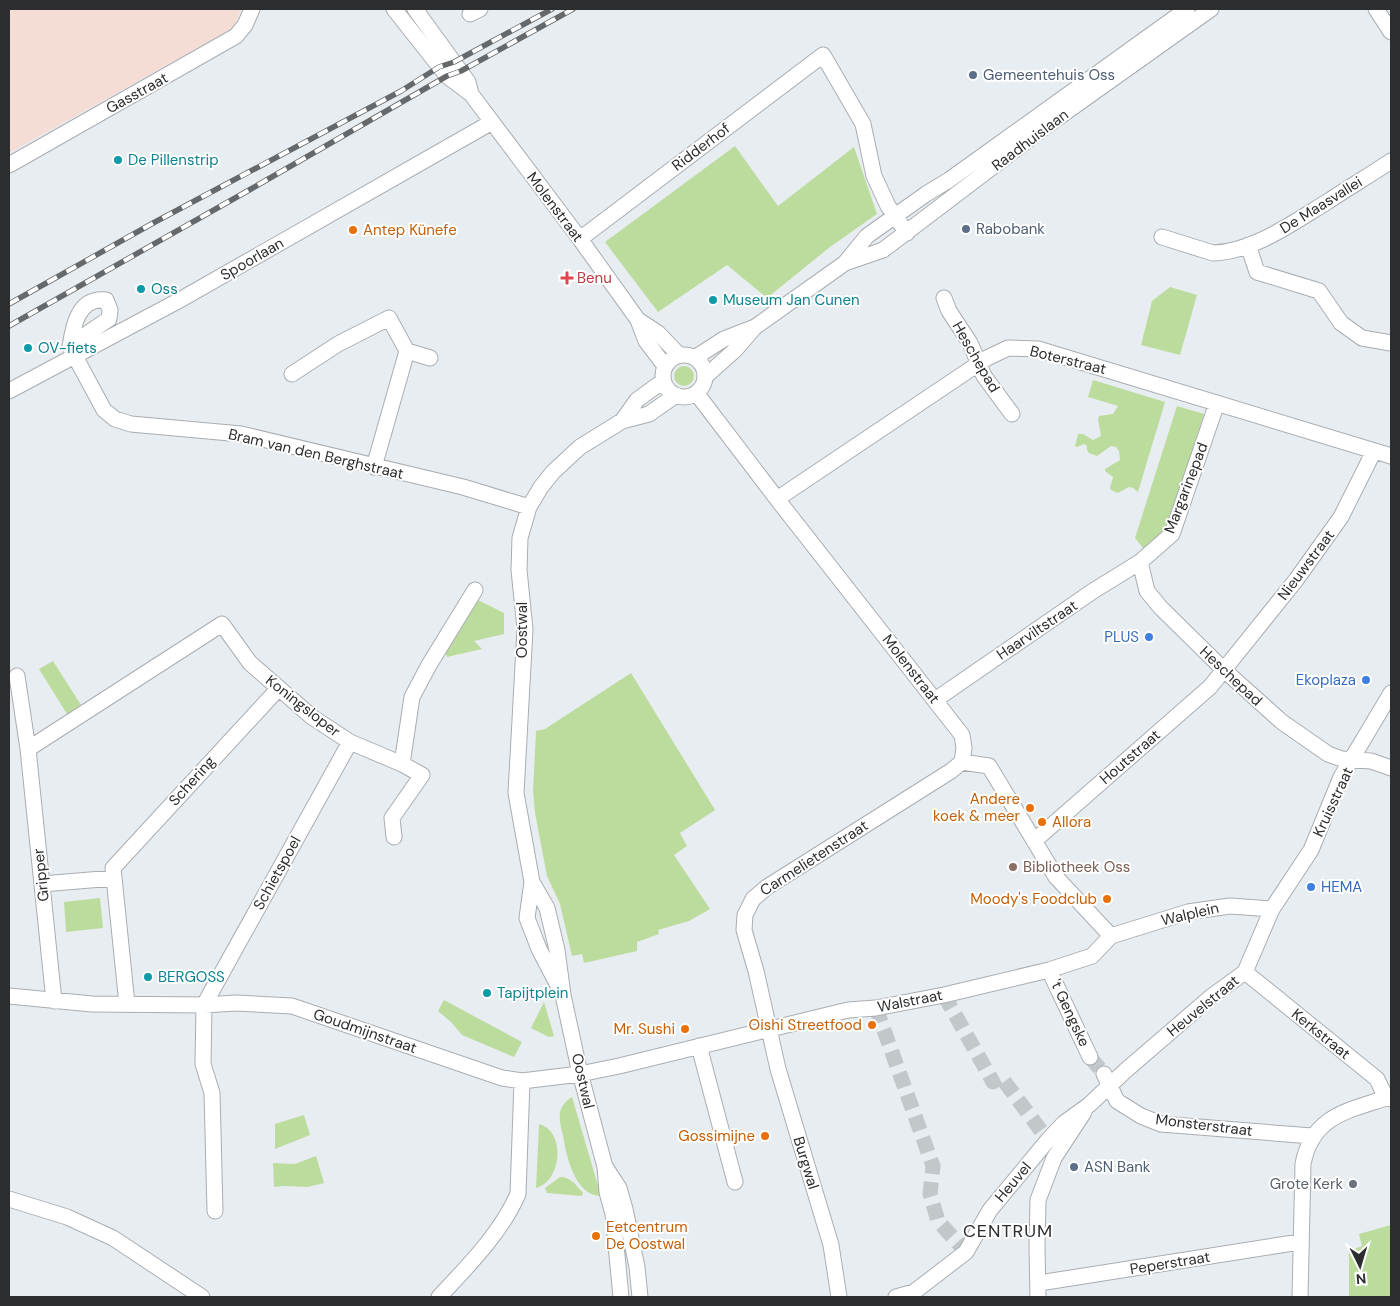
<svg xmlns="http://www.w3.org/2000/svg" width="1400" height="1306" viewBox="0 0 1400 1306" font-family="'DM Sans',sans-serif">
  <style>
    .industrial { fill: #f5dcd4 }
    .green { fill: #bcdc9e }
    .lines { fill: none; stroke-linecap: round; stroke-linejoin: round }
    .minor-tunnel { stroke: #c2c7ca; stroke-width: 15; stroke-dasharray: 15 8; stroke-linecap: butt }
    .minor-casing { stroke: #a9adb1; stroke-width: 17 }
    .minor { stroke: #fff; stroke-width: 15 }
    .rail-casing { stroke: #66696b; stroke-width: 5.5 }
    .rail { stroke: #fff; stroke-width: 4; stroke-dasharray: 11; stroke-linecap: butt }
    .service-dot { fill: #5c6f8a; stroke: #fff; stroke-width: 2 }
    .culture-dot { fill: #0f9aa8; stroke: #fff; stroke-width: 2 }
    .food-dot { fill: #e8710a; stroke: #fff; stroke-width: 2 }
    .health-dot { fill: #e0444e; stroke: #fff; stroke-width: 2 }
    .shop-dot { fill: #3f7fe0; stroke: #fff; stroke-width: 2 }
    .education-dot { fill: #8d6e63; stroke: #fff; stroke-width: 2 }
    .worship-dot { fill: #6b7280; stroke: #fff; stroke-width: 2 }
    .labels { text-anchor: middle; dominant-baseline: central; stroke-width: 4; stroke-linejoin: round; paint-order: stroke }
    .service-label { font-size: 15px; fill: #4e5e75; stroke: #fff; text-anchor: start }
    .street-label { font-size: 15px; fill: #2c2d2f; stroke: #fff }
    .culture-label { font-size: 15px; fill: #0d838f; stroke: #fff; text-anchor: start }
    .food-label { font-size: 15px; fill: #c56008; stroke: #fff; text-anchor: end }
    .health-label { font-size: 15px; fill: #be3a42; stroke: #fff; text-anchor: start }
    .shop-label { font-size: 15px; fill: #366cbe; stroke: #fff; text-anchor: end }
    .education-label { font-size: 15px; fill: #785e54; stroke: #fff; text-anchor: start }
    .worship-label { font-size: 15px; fill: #5b616d; stroke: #fff; text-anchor: end }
    .quarter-label { font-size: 18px; letter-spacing: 1px; fill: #2c2d2f; stroke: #fff }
  </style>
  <rect width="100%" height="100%" fill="#e8edf1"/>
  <path class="industrial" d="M9,9h232l-8,19 -224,125z"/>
  <path class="green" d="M735,146l43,60 76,-59 23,67 -47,33 -63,51 -40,-33 -69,47 -53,-70z
    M1170,287l27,8 -17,60 -39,-10 11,-44z
    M674 376a10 10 0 1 1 20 0a10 10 0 1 1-20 0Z
    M1093,380l72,22 -27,90 -5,-4 -4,-1 -11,6 -7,-3 -1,-2 3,-11 -8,-6v-2l15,-9 -1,-9 -3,-4 -5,-1 -14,10 -8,-3 -2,-3v-4l-3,-2 -7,3 -2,-1 3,-12h5l10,6 8,-4 -3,-17 1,-3 14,-2 5,-8 -30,-9z
    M1177,406l27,8 -35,110 -2,4 -17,20h-7l-8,-10z
    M474,598l30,15v21l-30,7 8,8 -35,8 -4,-11z
    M53,661l28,44 -14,9 -28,-45z
    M631,673l84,137 -35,23 7,13 -13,9 36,54 -21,12 -31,9 1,4 -22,8v9l-53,12 -2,-9 -10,2 -12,-52 -13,-28 -12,-63 -2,-22 3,-60 9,-2z
    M100,898l3,30 -37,4 -2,-30z
    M444,1000l78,42 -8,15 -52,-22 -11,-13 -13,-11z
    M544,1002l10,34 -5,1 -18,-9z
    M572,1097l29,99c-26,0 -35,-40 -38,-61 -2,-7 -4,-15 -3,-23 2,-7 6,-11 12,-15z
    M304,1115l6,20 -35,14v-25z
    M539,1124c27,7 23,57 -3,64z
    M316,1156l8,27 -16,4 -24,-1 -10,1 -1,-24 22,1z
    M560,1177c11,0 16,8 23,16l-1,3 -35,-3 -2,-5z
    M1391,1225v72h-42v-46l13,-5 -3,-12z"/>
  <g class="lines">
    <path class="minor-tunnel" d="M944,995l49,87 8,-5 47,63
      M876,1008l57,158 -3,28 8,27 28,31
      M1090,1057l14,17"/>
    <g class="minor-casing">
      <path id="minor" d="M394,9l53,67 24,18 109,145 58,81 8,21 19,25
        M415,9l53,73 3,12
        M1376,9l15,23
        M470,14l10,-5
        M9,165l227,-129 9,-11 7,-16
        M1162,237l51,16c40,-1 81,-31 114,-51 21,-14 43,-27 64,-41
        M580,239l243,-184 40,69 11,52 14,30 19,27
        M1248,245l9,27 62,19 22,32 21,15 29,5
        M845,263l22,-27 59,-42 23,-14 238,-171
        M944,298l5,13 21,32 14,33 28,38
        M638,320l20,13 21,22
        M70,347c3,-21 8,-50 36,-47l4,10 -1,9 -27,18 -12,10 34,63 11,9 16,5 110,10 222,53 66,20
        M663 376a21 21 0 1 1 42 0a21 21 0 1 1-42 0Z
        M696,357l28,-18 31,-12 90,-64 38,-13 162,-123 166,-118
        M292,374l46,-30 51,-26 18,33
        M706,376l29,-26 19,-22
        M9,391l169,-90 314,-179
        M697,394l80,105 185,236 2,13 -2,14
        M622,421l15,-21 26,-19
        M374,467l33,-116 23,7
        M777,499l210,-141 21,-10 30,1 353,107
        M1140,562l7,29 13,16 64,63 58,52 46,32 14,5 29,2 20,7
        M17,676l11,73
        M935,700l158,-109 47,-29 32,-28 45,-131
        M962,762l27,4 67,111 55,59
        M402,764l10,-67 17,-32 46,-75
        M1034,841l176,-154 86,-107 45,-63 33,-66
        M532,882l15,26 10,42 6,45 16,74 26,98 2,25 6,22 8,83
        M42,884l72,-6
        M1111,936l77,-24 42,-6 42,3
        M1049,970l41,87
        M1245,972l132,107 9,19
        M563,995l-24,-46 -12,-31 5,-36 -16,-89 9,-164 -6,-59 1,-32 9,-31 12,-20 12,-15 27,-25 42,-26 27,-7 27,-19
        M9,996l83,8 112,1 32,-2 56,3 210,72 20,3 58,-7 39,-8 229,-56 28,-2 68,-13 105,-25 43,-14 19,-20
        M54,1001l-26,-252 194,-125 28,39 62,54 38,25 52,22 20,11 -30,43 2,19
        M127,1004l-14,-136 166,-180
        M699,1046l36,136
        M1104,1074l13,27 24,15 20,8 151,12
        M606,1168l13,20 6,21 12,58 3,30
        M9,1199l58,18 46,21 89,59
        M215,1211l-3,-118 -9,-29 1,-59 146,-263
        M1039,1283l261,-41
        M439,1297c29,-31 62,-64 79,-103l4,-113
        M839,1297l-8,-52 -53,-176 -22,-98 -12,-41 1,-15 8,-16 14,-12 184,-116 11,-9
        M896,1297l18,-5 52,-40 24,-42 58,-70 16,-17 25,-18 36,-34 87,-75 33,-24 27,-63 39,-59 30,-73 50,-84
        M1038,1297l-1,-50 1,-47 16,-42 30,-46
        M1300,1297l3,-133c9,-47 43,-53 83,-66l5,1"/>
    </g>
    <use href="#minor" class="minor"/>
    <g class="rail-casing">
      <path id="rail" d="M9,304l146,-82 246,-131 38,-24 15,-5 98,-53
        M9,326l242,-137 196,-113 14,-5 112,-62"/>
    </g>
    <use href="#rail" class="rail"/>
  </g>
  <g class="service-dot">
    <circle cx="973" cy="75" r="5"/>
    <circle cx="966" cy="229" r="5"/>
    <circle cx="1074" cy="1167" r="5"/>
  </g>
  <g class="culture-dot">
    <circle cx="118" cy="160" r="5"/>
    <circle cx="141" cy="289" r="5"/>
    <circle cx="713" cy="300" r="5"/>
    <circle cx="28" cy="348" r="5"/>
    <circle cx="148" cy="977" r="5"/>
    <circle cx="487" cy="993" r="5"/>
  </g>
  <g class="food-dot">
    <circle cx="353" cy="230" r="5"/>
    <circle cx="1030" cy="808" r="5"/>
    <circle cx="1042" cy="822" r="5"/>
    <circle cx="1107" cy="899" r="5"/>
    <circle cx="872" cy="1025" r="5"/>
    <circle cx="685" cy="1029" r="5"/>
    <circle cx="765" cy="1136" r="5"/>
    <circle cx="596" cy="1236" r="5"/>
  </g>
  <path class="health-dot" d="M564.5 270.5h5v5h5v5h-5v5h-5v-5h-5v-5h5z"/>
  <g class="shop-dot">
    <circle cx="1149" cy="637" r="5"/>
    <circle cx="1366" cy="680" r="5"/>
    <circle cx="1311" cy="887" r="5"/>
  </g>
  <circle class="education-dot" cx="1013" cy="867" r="5"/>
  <circle class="worship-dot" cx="1353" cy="1184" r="5"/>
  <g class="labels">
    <g class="service-label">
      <text x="983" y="75">Gemeentehuis Oss</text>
      <text x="976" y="229">Rabobank</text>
      <text x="1084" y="1167">ASN Bank</text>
    </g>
    <g class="street-label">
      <text transform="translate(137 93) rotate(-29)">Gasstraat</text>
      <text transform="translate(1030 140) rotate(-37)">Raadhuislaan</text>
      <text transform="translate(701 147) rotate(-37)">Ridderhof</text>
      <text transform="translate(1321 205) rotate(-32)">De Maasvallei</text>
      <text transform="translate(555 207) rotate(53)">Molenstraat</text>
      <text transform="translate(252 259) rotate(-30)">Spoorlaan</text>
      <text transform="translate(976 357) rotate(60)">Heschepad</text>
      <text transform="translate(1068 360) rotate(14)">Boterstraat</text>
      <text transform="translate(316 454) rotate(13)">Bram van den Berghstraat</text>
      <text transform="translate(1186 488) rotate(-69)">Margarinepad</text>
      <text transform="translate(1306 565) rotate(-53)">Nieuwstraat</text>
      <text transform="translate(522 630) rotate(-90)">Oostwal</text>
      <text transform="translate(1037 630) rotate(-34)">Haarviltstraat</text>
      <text transform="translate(911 669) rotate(52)">Molenstraat</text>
      <text transform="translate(1231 676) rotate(43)">Heschepad</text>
      <text transform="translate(303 706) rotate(38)">Koningsloper</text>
      <text transform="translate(1130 757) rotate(-41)">Houtstraat</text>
      <text transform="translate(192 781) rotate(-48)">Schering</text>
      <text transform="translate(1333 802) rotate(-65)">Kruisstraat</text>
      <text transform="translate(814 858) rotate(-33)">Carmelietenstraat</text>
      <text transform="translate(277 873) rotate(-61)">Schietspoel</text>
      <text transform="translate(41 875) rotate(-96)">Gripper</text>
      <text transform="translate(1190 914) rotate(-13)">Walplein</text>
      <text transform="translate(910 1001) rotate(-11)">Walstraat</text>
      <text transform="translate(1203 1006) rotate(-39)">Heuvelstraat</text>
      <text transform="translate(1070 1013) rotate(65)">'t Gengske</text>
      <text transform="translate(365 1031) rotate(19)">Goudmijnstraat</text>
      <text transform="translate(1321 1034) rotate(39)">Kerkstraat</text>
      <text transform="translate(583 1081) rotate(77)">Oostwal</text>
      <text transform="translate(1204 1125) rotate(7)">Monsterstraat</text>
      <text transform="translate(806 1163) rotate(73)">Burgwal</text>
      <text transform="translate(1013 1182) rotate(-50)">Heuvel</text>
      <text transform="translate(1170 1263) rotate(-9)">Peperstraat</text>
    </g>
    <g class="culture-label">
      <text x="128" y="160">De Pillenstrip</text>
      <text x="151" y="289">Oss</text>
      <text x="723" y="300">Museum Jan Cunen</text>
      <text x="38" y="348">OV-fiets</text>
      <text x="158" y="977">BERGOSS</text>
      <text x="497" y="993">Tapijtplein</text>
    </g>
    <g class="food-label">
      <text x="363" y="230" text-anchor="start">Antep Künefe</text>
      <text x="1020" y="799">Andere<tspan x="1020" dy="17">koek &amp; meer</tspan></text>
      <text x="1052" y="822" text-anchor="start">Allora</text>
      <text x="1097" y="899">Moody's Foodclub</text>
      <text x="862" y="1025">Oishi Streetfood</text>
      <text x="675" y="1029">Mr. Sushi</text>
      <text x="755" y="1136">Gossimijne</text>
      <text x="606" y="1227" text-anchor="start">Eetcentrum<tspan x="606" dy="17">De Oostwal</tspan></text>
    </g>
    <g class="health-label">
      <text x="577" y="278">Benu</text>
    </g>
    <g class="shop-label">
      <text x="1139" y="637">PLUS</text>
      <text x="1356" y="680">Ekoplaza</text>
      <text x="1321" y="887" text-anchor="start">HEMA</text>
    </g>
    <g class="education-label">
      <text x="1023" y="867">Bibliotheek Oss</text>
    </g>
    <g class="worship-label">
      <text x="1343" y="1184">Grote Kerk</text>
    </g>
    <g class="quarter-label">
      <text x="1008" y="1231">CENTRUM</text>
    </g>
  </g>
  <rect width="1400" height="1306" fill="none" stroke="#2c2d2f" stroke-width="20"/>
  <g transform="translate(1360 1266) rotate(175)" stroke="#ffffff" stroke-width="4" paint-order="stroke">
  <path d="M0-4L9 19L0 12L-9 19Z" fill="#2c2d2f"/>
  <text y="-8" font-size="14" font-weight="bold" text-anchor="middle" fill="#2c2d2f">N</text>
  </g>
</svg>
